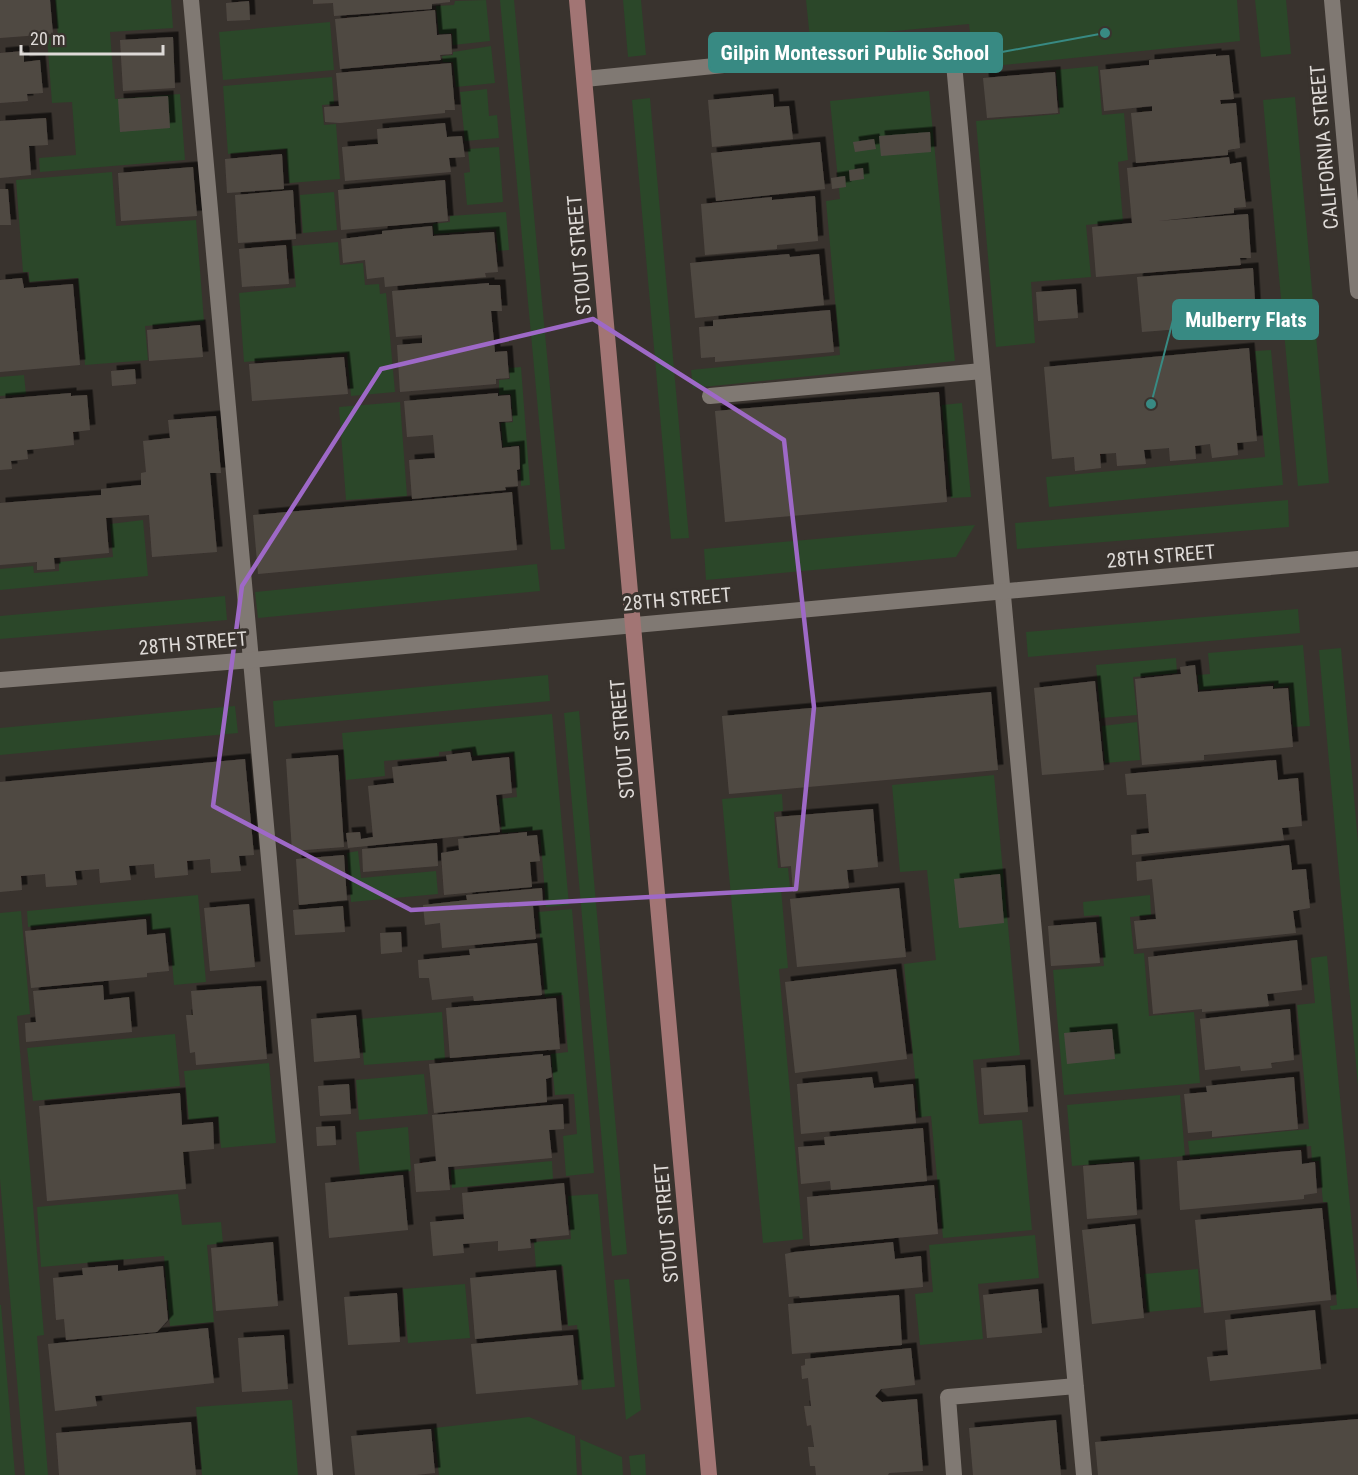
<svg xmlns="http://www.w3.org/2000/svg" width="1358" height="1475" viewBox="0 0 1358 1475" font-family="'Roboto Condensed',sans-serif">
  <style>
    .green { fill: #2b4729 }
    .building { fill: #504943; filter: url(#shadow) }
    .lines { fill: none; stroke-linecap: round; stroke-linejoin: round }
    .service { stroke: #807973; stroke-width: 16 }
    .minor { stroke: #807973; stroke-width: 16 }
    .tertiary { stroke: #807973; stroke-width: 16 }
    .secondary { stroke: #a27574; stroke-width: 16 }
    .marked { fill: none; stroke: #9e69c7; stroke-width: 4.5; stroke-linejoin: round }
    .labels { text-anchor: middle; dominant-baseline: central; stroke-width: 6; stroke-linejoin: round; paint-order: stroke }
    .street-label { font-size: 20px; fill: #dedad7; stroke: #39332e }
    .leader { fill: none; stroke: #388a83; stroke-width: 2 }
    .callout-dot { fill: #388a83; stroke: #39332e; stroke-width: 2 }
    .callout { fill: #388a83; stroke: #388a83; stroke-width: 2 }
    .callout-label { font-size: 21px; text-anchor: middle; font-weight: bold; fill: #fff }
  </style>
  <defs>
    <filter id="shadow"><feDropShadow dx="5.5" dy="-5.5" stdDeviation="0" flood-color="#0009"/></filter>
  </defs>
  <rect width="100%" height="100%" fill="#39332e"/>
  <path class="green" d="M55,0h116l2,28 -63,4 5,67 65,-5 5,66 -145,12 -1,-14 37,-3 -4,-53 -20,1 -5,-65 11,-1z
    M486,0l4,41 -37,4 -1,-12 -13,1 -3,-28 18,-1 1,-4z
    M500,0h14l51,549 -14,1z
    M623,0h18l5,55 -18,2z
    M806,0h431l3,41 -266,27 -5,-44 -159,15z
    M1255,0h31l5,54 -30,3z
    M330,22l4,48 -111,10 -4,-48z
    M491,46l4,37 -39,4 -3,-25h-10l-1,-6 11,-1v-3z
    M1098,66l4,49 22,-2 4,47 -10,2 5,59 -37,4 5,52 -60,5 4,61 -39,4 -20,-226 84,-7 -4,-44z
    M332,77l2,27 -12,1 2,20 12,-1 4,55 -51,4 -3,-34 -58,5 -5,-68z
    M487,89l2,27 8,-1 2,23 -34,3 -5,-49z
    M929,91l26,270 -262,27 -2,-18 149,-15 -14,-154 14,-2 -10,-98z
    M1295,97l34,386 -31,3 -35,-386z
    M650,98l39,440 -18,1 -39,-439z
    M499,147l4,55 -36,3 -3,-32 6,-1 -2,-23z
    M112,172l4,54 80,-6 8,101 -59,5 3,34 -63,5 -7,-87 -49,4v-10h-6l-7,-92z
    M334,192l3,38 -34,3 -3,-38z
    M506,212l3,38 -11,1 -2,-22 -62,5 -1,-10 17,-2v-6z
    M338,242l2,23 23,-2 2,22 14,-1 1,10 6,-1 9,99 -44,4 -4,-43 -103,9 -5,-69 57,-6 -4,-41z
    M1271,350l12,135 -234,22 -3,-30 219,-20 -10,-106z
    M521,367l9,118 -9,1 -1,-41 -17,2 -2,-24 12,-1 -2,-28 -12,1v-15l11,-1 -1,-11z
    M24,375l2,19 -26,2v-19z
    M400,402l7,94 -61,4 -7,-93z
    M962,403l9,94 -20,1 -9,-93z
    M1288,500l1,27 -272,22 -2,-26z
    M143,520l5,56 -148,14v-21l33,-3 1,7 25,-2v-9l54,-5 -3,-33z
    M975,525l-19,32 -250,23 -2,-31z
    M537,564l3,27 -282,27 -3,-26z
    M225,596l2,24 -227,19v-23z
    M1298,609l2,24 -272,24 -2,-25z
    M1303,645l7,81 -17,1 -4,-41 -15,2v-5l-75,7 -1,-15 12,-1 -2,-21z
    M1341,648l17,195v243l-39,-436z
    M1176,658l1,15 -44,4 4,38 -36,3 -5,-53z
    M548,675l2,26 -275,26 -2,-26z
    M235,706l3,27 -238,22v-27z
    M579,711l48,543 -15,2 -48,-543z
    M552,714l17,191 -23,2 -6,-77 -38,3 -3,-34 18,-2 -4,-44 -40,3 -1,-7 -33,3v4l-55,5 1,15 -39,4 -4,-47z
    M1137,722l3,38 -35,3 -3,-37z
    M994,775l26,280 -47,5 6,64 43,-4 10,110 -89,8 -12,-122 -12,1 -15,-153 32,-4 -9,-90 -27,2 -8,-87z
    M782,794l1,17 -9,1 4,56h10l2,20 -9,1 7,79 -9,1 24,270 -40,4 -41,-444z
    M358,851l3,27 75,-7 2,23 -87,8 -4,-49z
    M198,895l8,87 -32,3 -5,-56 -18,1 -1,-14 -122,11 -1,-16z
    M1150,895l1,20 -21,2 4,37 10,-1 5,63 45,-4 6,71 -136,12 -11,-125 51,-4 -5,-51 -15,1 -1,-14z
    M572,909l22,264 -28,3 -3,-40 14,-2 -3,-40 -19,1 -4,-41 17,-2 -5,-57 -18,2 -7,-85z
    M21,911l9,103 -13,2 27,319 -7,1 11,139h-23l-25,-296v-266z
    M1327,956l31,337v15l-27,2 -1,-4 7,-1 -10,-103h-4l-4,-41h-7l-1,-15 -121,11 -2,-16 121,-12 -12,-124 18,-2 -4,-45z
    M442,1012l3,47 -81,6 -4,-46z
    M175,1034l5,52 -147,15 -6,-53z
    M269,1063l7,80 -55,5 -3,-31 -29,3 -5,-49z
    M424,1074l4,40 -69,6 -3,-40z
    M1180,1095l5,61 -113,10 -5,-61z
    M408,1127l3,44 -51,4 -4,-43z
    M552,1161l1,18 -101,9 -1,-18z
    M178,1194l4,31 39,-3 2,21 -16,2 7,77 -44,4 -6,-70 -123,11 -4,-60z
    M598,1194l17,193 -33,3 -5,-65 -9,1 -5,-60 -27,2 -2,-26 37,-3 -3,-43z
    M1035,1235l4,43 -61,6 5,55 -63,6 -5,-51 18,-2 -4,-47z
    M1198,1269l3,38 -54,5 -3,-38z
    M629,1279l12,131 -15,10 -12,-140z
    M465,1284l5,54 -62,5 -5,-54z
    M0,1305h1l14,170h-15z
    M292,1400l6,75h-96l-6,-68z
    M529,1417l46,19 2,39h-138l-5,-47z
    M580,1439l42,18 1,18h-41z
    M645,1454l1,21h-15l-2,-19z"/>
  <path class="building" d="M0,0h50l3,34 -53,4z
    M313,0h137v2l-18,2v5l-98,7 -1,-13 -20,1z
    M249,1l1,19 -23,1 -1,-18z
    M435,10l2,25 14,-1 1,20 -12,1 1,5 -101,9 -5,-50z
    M173,37l2,51 -52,3 -3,-51z
    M24,51v11l16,-2 3,33 -16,1 1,7 -28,2v-50z
    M1216,54v2l13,-1 5,44 -14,1 1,4 15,-1 4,45 -12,2v5l-92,8 -5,-50 21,-2v-5l-48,5 -4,-41 49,-5v-5z
    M451,63l4,47h-10v3l-105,10 -15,-1 -1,-15 15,-1 -3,-33z
    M1055,72l3,41 -71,5 -4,-40z
    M773,94l1,13 15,-1 4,33 -81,8 -4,-47z
    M168,96l2,32 -50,4 -2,-33z
    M46,118l2,27 -19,1 2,29 -31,3v-57z
    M445,123l2,14 15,-1 3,21 -16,1 2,14 -106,9 -3,-34 36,-3 -1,-15z
    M930,132l1,20 -50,4 -2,-20z
    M874,139l2,10 -21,3 -2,-10z
    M820,142l5,47 -109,12 -5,-48z
    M282,154l2,35 -57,4 -2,-34z
    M1229,157l1,7 11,-2 5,45 -12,1v5l-76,8 90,-7 3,44h-11l1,7 -145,12 -4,-50 40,-4 -5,-55z
    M193,167l4,49 -76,5 -3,-48z
    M863,168l1,11 -14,2 -1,-11z
    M845,176l1,11 -14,2 -1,-11z
    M445,180l3,41 -107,9 -3,-40z
    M0,189h8l3,36h-11z
    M293,190l3,49 -58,4 -3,-48z
    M815,196l3,45 -41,4v4l-72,6 -4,-51 71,-7v3z
    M432,226l1,10 61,-4 4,40 -13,1 1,4 -101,10 -1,-10 -17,2 -2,-19 -22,3 -2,-24 41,-5v-3z
    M286,245l3,39 -47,3 -3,-38z
    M789,254l1,3 29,-3 5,51 -129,13 -5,-55z
    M1253,268l3,49 -12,1v6l-102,8 -5,-55z
    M22,278l2,10 49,-4 7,81 -80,7v-92z
    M489,283v2h11l2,26h-11l4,41 12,-1 2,27 -13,1v5l-96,8 -3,-47 25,-2v-8l-26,2 -4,-46z
    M1076,289l2,29 -40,3 -2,-29z
    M830,310l4,42 -119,10v-5l-14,1 -2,-31 14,-1v-6z
    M200,325l3,32 -54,4 -2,-31z
    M1249,348l8,93 -20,2 1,12 -26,3 -2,-14 -15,2 1,13 -26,2 -1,-13 -25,2 2,14 -29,2 -1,-13 -16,1 1,14 -26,3 -1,-14 -22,2 -8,-92z
    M344,357l4,37 -96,7 -3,-37z
    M135,369l1,15 -24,2 -1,-15z
    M939,392l8,110 -222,20 -10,-111z
    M71,393v3l16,-1 3,35 -17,2 1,13 -47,5 1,9 -17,2 1,8 -12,1v-71z
    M498,393v3l12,-1 2,26 -13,1 3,26 17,-2 1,23 -3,1 1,16 -13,1 1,3 -94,9 -3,-39 26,-2 -2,-23 -26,2 -3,-36z
    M216,416l5,57h-11l7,79 -65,5 -3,-42 -43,3 3,35 -55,5 1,11 -18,1v-8l-37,3v-62l101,-8v-6l40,-4v-12l5,-1 -3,-31 27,-3 -2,-18z
    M512,492l5,58 -259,24 -5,-59z
    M1195,665l3,27 75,-6v3l15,-1 5,59 -89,8v5l-62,5 -7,-86 46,-5 -1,-7z
    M1095,681l9,89 -62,5 -8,-87z
    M991,692l7,78 -269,24 -7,-78z
    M470,752l2,9 37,-4 3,36 -16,2 4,37 -152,16 -2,-15 14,-1 1,7 12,-2 -5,-51 26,-3 -2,-16 55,-6 -1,-6z
    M338,755l6,92 -52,4 -6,-92z
    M245,759l9,96 -15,1 2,15 -30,2 -1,-14 -23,2 1,14 -33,3 -1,-14 -13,1 -12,1 2,14 -31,3 -1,-14 -13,1 -11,1 2,14 -31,2 -1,-13 -24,2 1,14 -22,2v-110z
    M1276,760l2,20 20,-2 4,48 -20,2 2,12 -152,15 -1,-20 18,-2 -3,-39 -19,1 -2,-21z
    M873,809l5,58 -31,3 2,18 -56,4 -2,-26 -10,1 -5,-50z
    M527,832v4l10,-1 3,26 -10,1 2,25 -88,8 -3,-42 18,-3 -1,-11z
    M437,843l1,23 -75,6 -1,-23z
    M1289,845l3,25 14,-1 4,39 -17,3 3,22 -159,16 -3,-28 22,-2 -4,-40 -15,2 -1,-19z
    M344,855l3,45 -48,5 -3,-46z
    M1000,874l4,49 -45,5 -5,-49z
    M542,888l1,17 -10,1 3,33 -94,9 -2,-25 -15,2 -2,-20 44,-5 -1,-5z
    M899,888l7,69 -109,10 -7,-68z
    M249,904l6,63 -45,4 -6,-63z
    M343,906l2,26 -50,3 -2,-25z
    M146,919l1,16 18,-2 4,38 -22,2v4l-116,11 -6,-57z
    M1096,922l4,41 -49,3 -3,-40z
    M401,932l1,20 -21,2 -1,-21z
    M1297,940l5,50 -35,4 2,12 -67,6v-3l-49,5 -5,-57z
    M537,943l5,52 -68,6 -1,-5 -41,4 -3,-22h-10l-1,-18 52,-5 -1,-6z
    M896,969l11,90 -112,14 -10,-91z
    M103,985l1,15 25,-3 3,35 -106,10 -1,-19 11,-1 -3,-31z
    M261,986l6,73 -71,6 -1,-13 -5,1 -4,-38h7l-2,-24z
    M556,998l4,51 -110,9 -4,-50z
    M1290,1009l4,51 -23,3 1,5 -31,3 -1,-5 -35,4 -5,-51z
    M356,1015l4,43 -46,4 -3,-43z
    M1112,1029l3,30 -48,5 -3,-31z
    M543,1054v2l7,-1 2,22 -6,2 1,23 -113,11 -5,-49z
    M1025,1065l3,47 -44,3 -3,-47z
    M872,1077l2,11 39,-4 3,39 -115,11 -4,-50z
    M1294,1077l4,52 -86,8v-6l-24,2 -4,-39 23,-2 -1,-6z
    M349,1084l2,30 -31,2 -2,-30z
    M180,1093l2,32 31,-3 1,27 -31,3 3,37 -139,12 -8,-95z
    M563,1104l1,25 -15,1 3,28 -104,9 2,23 -34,2 -2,-28 22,-3 -4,-46z
    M335,1126l1,19 -19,1 -1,-19z
    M923,1128l4,53 -96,9 -1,-9 -29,3 -3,-37 27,-2 -1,-8z
    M1301,1150l1,14 13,-2 2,31 -13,2v4l-124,11 -3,-49z
    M1134,1162l3,53 -50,4 -4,-53z
    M403,1175l5,55 -79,8 -4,-55z
    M564,1183l5,52 -39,4 1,9 -33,3v-10l-35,3 1,9 -31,3 -3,-34 34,-3 -2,-26z
    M934,1185l4,49 -128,12 -3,-49z
    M1322,1208l9,92 -127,13 -9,-93z
    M1135,1224l9,94 -52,6 -10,-94z
    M273,1242l5,64 -62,5 -5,-63z
    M893,1242l2,17 26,-3 2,31 -123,11 -1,-2 -10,1 -4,-43 9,-2z
    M118,1265v6l45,-5 5,54 -11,12 -91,8 -2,-21 -8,1 -3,-42 30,-3 -1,-7z
    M556,1270l6,60 -87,9 -5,-61z
    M1038,1289l4,44 -55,5 -4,-43z
    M397,1293l3,49 -52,3 -4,-48z
    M899,1295l3,50 -110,9 -4,-50z
    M1315,1310l6,59 -111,12 -3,-24 21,-2 -3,-35z
    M208,1328l6,55 -119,13 2,10 -42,5 -7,-67z
    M284,1335l4,54 -46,3 -4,-54z
    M573,1335l5,50 -102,9 -5,-50z
    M911,1348l4,37 -34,4 -6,7 7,6 35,-3 6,72 -34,2 -1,2h-72l-1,-9h-5l-2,-19h6l-3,-22 -4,1 -3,-20h7l-3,-28 -6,1 -1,-13 4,-1v-6z
    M1358,1419v56h-260l-3,-33z
    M1056,1420l5,55h-88l-4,-47z
    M191,1422l5,53h-137l-3,-42z
    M431,1429l4,44 -19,2h-61l-4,-39z"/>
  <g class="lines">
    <path class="service" d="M191,0l134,1475
      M585,79l367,-37 132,1433
      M710,396l272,-25
      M954,1475l-6,-78 128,-11"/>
    <path class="minor" d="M0,680l252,-20 1106,-101"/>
    <path class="tertiary" d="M1332,0l26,291"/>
    <path class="secondary" d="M577,0l132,1475"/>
  </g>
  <path class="marked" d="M593,319l191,121 30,267 -18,182 -385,21 -198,-104 29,-220 139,-217z"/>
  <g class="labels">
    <g class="street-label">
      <text transform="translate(1324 147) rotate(-95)">CALIFORNIA STREET</text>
      <text transform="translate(579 255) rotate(-95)">STOUT STREET</text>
      <text transform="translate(1161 556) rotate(-5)">28TH STREET</text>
      <text transform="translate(677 599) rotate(-5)">28TH STREET</text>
      <text transform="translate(193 643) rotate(-5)">28TH STREET</text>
      <text transform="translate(622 739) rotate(-95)">STOUT STREET</text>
      <text transform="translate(666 1223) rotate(-95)">STOUT STREET</text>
    </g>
  </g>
  <path class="leader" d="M1105 33L1002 52M1151 404L1173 320"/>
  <g class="callout-dot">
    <circle cx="1105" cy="33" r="6"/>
    <circle cx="1151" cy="404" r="6"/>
  </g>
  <g class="callout">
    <rect x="709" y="33" width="293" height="39" rx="6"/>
    <rect x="1173" y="300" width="145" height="39" rx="6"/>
  </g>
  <g class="callout-label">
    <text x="855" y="60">Gilpin Montessori Public School</text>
    <text x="1246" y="327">Mulberry Flats</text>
  </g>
  <path d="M21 45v9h142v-9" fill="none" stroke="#dedad7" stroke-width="3"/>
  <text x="30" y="45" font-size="18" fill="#dedad7" stroke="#39332e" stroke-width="4.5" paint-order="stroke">20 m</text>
</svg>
